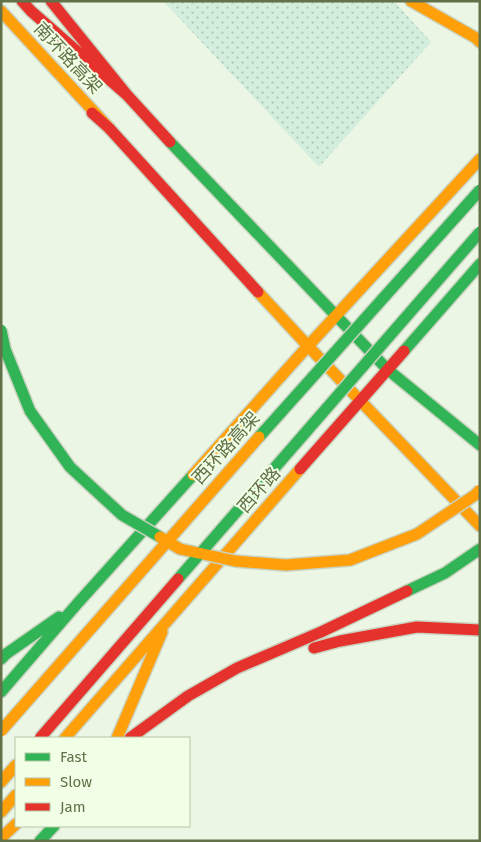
<svg xmlns="http://www.w3.org/2000/svg" width="481" height="842" viewBox="0 0 481 842" font-family="'Fira Sans','Noto Sans SC',sans-serif">
  <style>
    .park { fill: url(#park-dots) }
    .lines { fill: none; stroke-linecap: round; stroke-linejoin: round }
    .fast-casing { stroke: #cad3bf; stroke-width: 14 }
    .slow-casing { stroke: #cad3bf; stroke-width: 14 }
    .jam-casing { stroke: #cad3bf; stroke-width: 14 }
    .fast { stroke: #30b455; stroke-width: 11 }
    .slow { stroke: #ff9f0a; stroke-width: 11 }
    .jam { stroke: #e5322d; stroke-width: 11 }
    .fast-bridge-casing { stroke: #cad2c0; stroke-width: 14; stroke-linecap: butt }
    .slow-bridge-casing { stroke: #cad2c0; stroke-width: 14; stroke-linecap: butt }
    .jam-bridge-casing { stroke: #cad2c0; stroke-width: 14; stroke-linecap: butt }
    .fast-bridge { stroke: #30b455; stroke-width: 11 }
    .slow-bridge { stroke: #ff9f0a; stroke-width: 11 }
    .jam-bridge { stroke: #e5322d; stroke-width: 11 }
    .labels { text-anchor: middle; dominant-baseline: central; stroke-width: 4; stroke-linejoin: round; paint-order: stroke }
    .street-label { font-size: 18px; fill: #637148; stroke: #f0ffe5 }
  </style>
  <defs>
    <pattern id="park-dots" width="8" height="8" patternUnits="userSpaceOnUse" patternTransform="scale(1.25)"><rect width="8" height="8" fill="#d3eedd"/><path d="M2 2h.1M6 6h.1" fill="none" stroke="#afc5b5" stroke-width="1.8" stroke-linecap="round"/></pattern>
  </defs>
  <rect width="100%" height="100%" fill="#ecf6e5"/>
  <path class="park" d="M163,1h231l37,41 -112,125z"/>
  <g class="lines">
    <g class="fast-casing">
      <path id="fast" d="M170,142l217,227 93,76
        M404,351l76,-87
        M407,591l38,-18 35,-24
        M1,659l5,-5 53,-37
        M1,692l76,-88 116,-129
        M40,841l14,-15"/>
    </g>
    <g class="slow-casing">
      <path id="slow" d="M411,1l65,37 4,4
        M1,11l108,117
        M258,292l50,54 172,180
        M193,475l115,-129 172,-187
        M65,738l235,-269
        M117,738l45,-106
        M1,782l15,-17
        M1,812l15,-17
        M1,838l15,-14"/>
    </g>
    <g class="jam-casing">
      <path id="jam" d="M22,1l9,10 96,84
        M51,1l76,94 43,47
        M92,113l17,15 149,164
        M300,469l104,-118
        M314,648l26,-7 77,-14 63,3
        M130,738l58,-42 49,-28 84,-36 86,-41"/>
    </g>
    <use href="#fast" class="fast"/>
    <use href="#slow" class="slow"/>
    <use href="#jam" class="jam"/>
    <g class="fast-bridge-casing">
      <path id="fast-bridge" d="M1,330l4,19 25,62 40,56 52,48 38,22
        M259,437l221,-247
        M178,579l302,-347"/>
    </g>
    <g class="slow-bridge-casing">
      <path id="slow-bridge" d="M160,537l20,12 55,12 51,4 64,-5 67,-26 58,-39 5,-5
        M1,731l258,-294"/>
    </g>
    <g class="jam-bridge-casing">
      <path id="jam-bridge" d="M40,738l138,-159"/>
    </g>
    <use href="#fast-bridge" class="fast-bridge"/>
    <use href="#slow-bridge" class="slow-bridge"/>
    <use href="#jam-bridge" class="jam-bridge"/>
  </g>
  <g class="labels">
    <g class="street-label">
      <text transform="translate(68 58) rotate(47)">南环路高架</text>
      <text transform="translate(226 448) rotate(-48)">西环路高架</text>
      <text transform="translate(259 490) rotate(-49)">西环路</text>
    </g>
  </g>
  <rect width="481" height="842" fill="none" stroke="#637148" stroke-width="5"/>
  <rect x="15" y="737" width="175" height="90" fill="#f0ffe5" stroke="#b8c6a6"/>
  <rect x="25" y="753" width="25" height="8" fill="#30b455" stroke="#b8c6a6"/>
  <text x="60" y="762" font-size="15" fill="#637148">Fast</text>
  <rect x="25" y="778" width="25" height="8" fill="#ff9f0a" stroke="#b8c6a6"/>
  <text x="60" y="787" font-size="15" fill="#637148">Slow</text>
  <rect x="25" y="803" width="25" height="8" fill="#e5322d" stroke="#b8c6a6"/>
  <text x="60" y="812" font-size="15" fill="#637148">Jam</text>
</svg>
